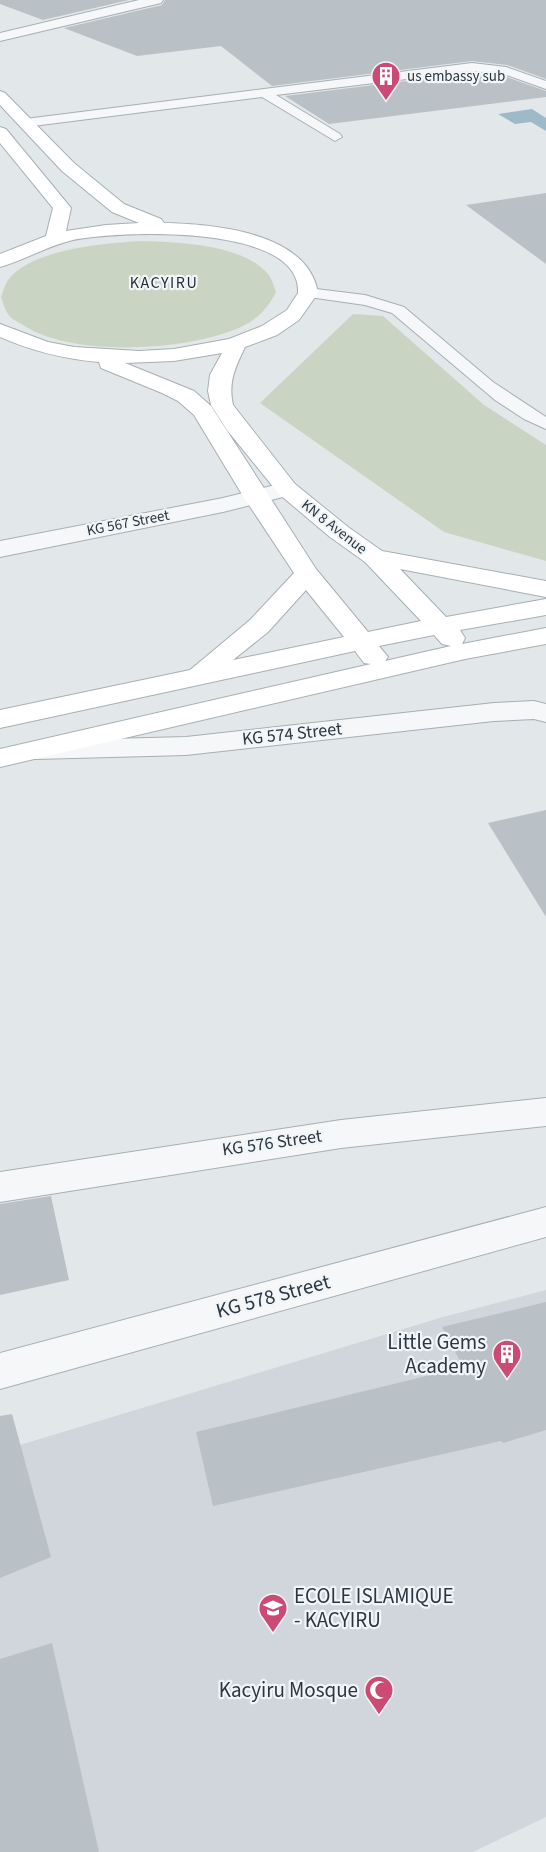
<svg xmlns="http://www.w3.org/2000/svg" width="546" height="1852" viewBox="0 0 546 1852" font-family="'Source Sans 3',sans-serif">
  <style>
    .built { fill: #d0d6dc }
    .green { fill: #cad4c3 }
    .water { fill: #9ebac9 }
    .building { fill: #b9c1c7 }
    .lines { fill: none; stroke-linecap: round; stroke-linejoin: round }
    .lane-casing { stroke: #a7afb4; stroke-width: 2 }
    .street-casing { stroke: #a7afb4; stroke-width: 2 }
    .secondary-casing { stroke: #a7afb4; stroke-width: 2 }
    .lane { fill: #f5f7f8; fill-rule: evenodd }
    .street { fill: #f5f7f8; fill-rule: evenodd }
    .secondary { fill: #fff; fill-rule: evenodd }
    .labels { text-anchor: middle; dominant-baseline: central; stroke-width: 4.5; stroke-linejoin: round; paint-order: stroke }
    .far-poi-label { font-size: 15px; fill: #2a3742; stroke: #f2f5f7; text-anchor: start }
    .far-street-label { font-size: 15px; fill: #2a3742; stroke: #f2f5f7 }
    .far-neighbourhood-label { font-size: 16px; letter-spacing: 1.5px; fill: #1d2833; stroke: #f2f5f7 }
    .street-label { font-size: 18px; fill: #2a3742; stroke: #f2f5f7 }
    .near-street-label { font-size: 21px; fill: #2a3742; stroke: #f2f5f7 }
    .near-poi-label { font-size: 21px; fill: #2a3742; stroke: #f2f5f7; text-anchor: end }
  </style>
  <rect width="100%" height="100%" fill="#e2e7ea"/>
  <path class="built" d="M546,1290v527l-73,35h-473v-401l443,-134z"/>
  <path class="green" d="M141,241c36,1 103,3 128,34 3,4 5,12 7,17 -8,16 -18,27 -35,35 -53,24 -168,31 -218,-2 -5,-3 -12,-6 -15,-11 -3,-4 -5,-12 -7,-17 2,-5 4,-13 7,-17 23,-31 98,-37 133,-39z
    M353,314l30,2 101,89 62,40v116l-102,-29 -184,-129z"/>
  <path class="water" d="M532,109l14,9v13l-15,-9 -16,2 -17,-10z"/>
  <path class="building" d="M0,0h129l-86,20 -43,-16z
    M165,0h381v79l-39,-14 -35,-4 -200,25 -51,-40 -84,10 -73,-28 98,-23z
    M472,73l32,3 42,15v6l-217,27 -44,-28z
    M546,193v71l-80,-59z
    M546,810v107l-58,-94z
    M51,1196l18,84 -69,15v-91z
    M546,1302v128l-43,13 -2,-2 -288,65 -17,-74 267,-65 -21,-40z
    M12,1414l39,143 -51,21v-162z
    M52,1643l47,209h-99v-193z"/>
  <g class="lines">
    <g class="lane-casing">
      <path id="lane" d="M472,63l34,4 40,14v8l-42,-15 -32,-3 -196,24 64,39 2,3 -7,4 -73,-44 -237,30 -7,-4 7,-4z
        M308,288l57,7 39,12 89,75 53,35v12l-22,-10 -29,-19 -103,-87 -27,-8 -63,-9 -2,-3 2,-3z"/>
    </g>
    <g class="street-casing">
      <path id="street" d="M139,0h24l-2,3 -161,38v-8z
        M287,482l8,2 4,5 -4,5 -72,18 -223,45v-16l223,-43z
        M534,701l12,3v18l-12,-3 -40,2 -308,34 -150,4 -10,-3 -5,-6 5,-6 10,-3 150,-4 308,-34z
        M546,1098v28l-205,22 -341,54v-30l341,-52z
        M546,1207v30l-546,152v-36z"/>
    </g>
    <g class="secondary-casing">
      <path id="secondary" d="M0,91l5,2 69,70 50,41 37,15 3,4c50,1 144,9 154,70l-19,27 -22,15 -32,12c-10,21 -17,35 -12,58l62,79 53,43 34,24 164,30v16l-146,-28 46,48 100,-18v16l-86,15 5,8 -3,6 84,-16v16l-81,15 -465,108v-18l371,-85 -7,-1 -9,-12 -355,77v-18l190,-40 60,-50 44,-47 -51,-77 -49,-81 -16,-14 -16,-8 -61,-25 -2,-6c-35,-3 -67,-11 -99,-25v-13l48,18 26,5 65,4 35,-2 55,-10 33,-13 25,-16 11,-17c0,-4 0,-9 -2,-14 -19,-54 -178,-48 -223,-39 -26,6 -48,20 -73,27v-13l46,-18 7,-28 -53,-65v-16l6,2 65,79 -5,23 40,-6 33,-2 -27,-11 -50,-41 -62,-66zM222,353l-12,22 -2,16 3,14 16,25 52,64 51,43 35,25 56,59 -53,11 -52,-63 -105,-163 -17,-15 -69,-28 49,-2zM306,590l38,47 -111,23 35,-28zM434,635l8,9 9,2 -66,15 3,-4 -9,-11z"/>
    </g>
    <use href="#lane" class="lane"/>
    <use href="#street" class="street"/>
    <use href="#secondary" class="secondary"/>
  </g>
  <defs>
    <g id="building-pin" transform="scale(1.5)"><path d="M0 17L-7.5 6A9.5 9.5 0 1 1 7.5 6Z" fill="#cb4b75" stroke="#f2f5f7"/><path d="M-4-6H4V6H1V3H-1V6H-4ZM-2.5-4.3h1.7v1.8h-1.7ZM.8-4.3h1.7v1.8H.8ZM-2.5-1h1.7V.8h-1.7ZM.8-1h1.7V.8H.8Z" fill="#fff"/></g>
    <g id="school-pin" transform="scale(1.5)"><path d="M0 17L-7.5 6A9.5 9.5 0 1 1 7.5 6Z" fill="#cb4b75" stroke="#f2f5f7"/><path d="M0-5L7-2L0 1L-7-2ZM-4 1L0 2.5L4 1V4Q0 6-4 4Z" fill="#fff"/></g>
    <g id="mosque-pin" transform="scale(1.5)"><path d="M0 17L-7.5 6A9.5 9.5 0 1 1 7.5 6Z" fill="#cb4b75" stroke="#f2f5f7"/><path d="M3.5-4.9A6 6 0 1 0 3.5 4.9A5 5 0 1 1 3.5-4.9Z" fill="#fff"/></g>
  </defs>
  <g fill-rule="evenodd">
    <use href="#building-pin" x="386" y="76"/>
    <use href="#building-pin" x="507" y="1354"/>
    <use href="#school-pin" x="273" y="1608"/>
    <use href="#mosque-pin" x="379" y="1690"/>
  </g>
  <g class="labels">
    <g class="far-poi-label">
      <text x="407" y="76">us embassy sub</text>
    </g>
    <g class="far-street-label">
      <text transform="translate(128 523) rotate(-11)">KG 567 Street</text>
      <text transform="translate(334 527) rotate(38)">KN 8 Avenue</text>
    </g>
    <g class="far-neighbourhood-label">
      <text x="164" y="283">KACYIRU</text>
    </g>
    <g class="street-label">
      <text transform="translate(292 734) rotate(-6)">KG 574 Street</text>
      <text transform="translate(272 1143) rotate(-8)">KG 576 Street</text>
    </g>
    <g class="near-street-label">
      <text transform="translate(273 1296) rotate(-15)">KG 578 Street</text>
    </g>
    <g class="near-poi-label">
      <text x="486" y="1342">Little Gems<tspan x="486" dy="24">Academy</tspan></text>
      <text x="294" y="1596" text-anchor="start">ECOLE ISLAMIQUE<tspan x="294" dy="24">- KACYIRU</tspan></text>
      <text x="358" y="1690">Kacyiru Mosque</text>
    </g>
  </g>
</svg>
